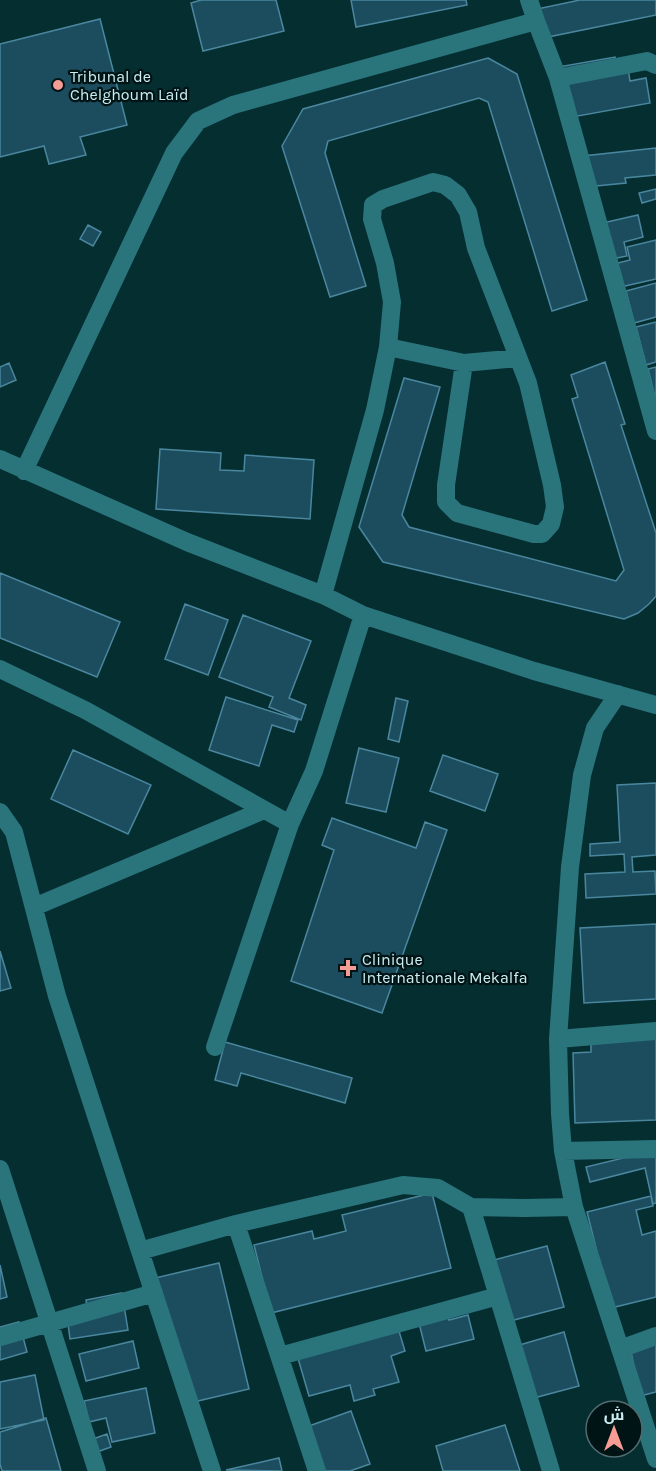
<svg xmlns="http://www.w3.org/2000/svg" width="656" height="1471" viewBox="0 0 656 1471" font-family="Karla,Cairo,sans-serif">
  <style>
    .building { fill: #1c4d5f; stroke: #4a879e; stroke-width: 1.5 }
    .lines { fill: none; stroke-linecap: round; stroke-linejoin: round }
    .minor { stroke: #2a747b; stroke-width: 18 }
    .poi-dot { fill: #f59c95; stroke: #001416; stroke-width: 2 }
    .labels { text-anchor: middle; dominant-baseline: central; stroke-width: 4.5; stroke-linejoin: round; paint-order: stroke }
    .poi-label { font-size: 16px; fill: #cceef2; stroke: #001416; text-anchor: start }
  </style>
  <rect width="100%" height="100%" fill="#052e31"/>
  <path class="building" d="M201,0h75l8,31 -81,20 -12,-48z
    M351,0h115l1,5 -111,22z
    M580,0h76v15l-113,23 -6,-29z
    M100,19l27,106 -47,12 6,18 -37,9 -5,-18 -44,11v-113z
    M615,57l2,13 11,-2 2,13 16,-3 4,25 -83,15 -9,-51z
    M488,58l29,16 70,226 -35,11 -64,-209 -9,-4 -151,43 -3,12 41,133 -36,11 -48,-151 21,-37z
    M656,148v27l-31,3 1,5 -40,4 -3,-31z
    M656,189v10l-14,4 -3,-10z
    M638,215l5,22 -19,5 3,14 -20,4 -9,-36z
    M88,225l13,7 -8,14 -13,-7z
    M656,240v39l-40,9 -6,-23 20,-5 -3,-13z
    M656,283v34l-22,6 -8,-32z
    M656,322v40l-10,3 -10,-38z
    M605,362l20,62 -4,1 35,108v63l-7,8 -11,9 -14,6 -241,-57 -24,-35 45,-149 36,9 -38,128 7,12 207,54 8,-11 -52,-171 6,-2 -7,-22z
    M9,363l7,17 -16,7v-20z
    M656,367v34l-8,-32z
    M160,449l61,4 -1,17 24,1 1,-16 69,5 -4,59 -154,-10z
    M0,573l120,49 -23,55 -97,-39z
    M185,604l43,16 -20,55 -43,-16z
    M243,615l68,26 -22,57 17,7 -5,15 -32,-13 4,-10 -54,-20z
    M226,697l72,23 -4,12 -22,-7 -13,41 -50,-16z
    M396,698l12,3 -9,41 -11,-3z
    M359,748l40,10 -13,54 -40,-9z
    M73,750l78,35 -23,49 -77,-35z
    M443,755l55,19 -13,37 -55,-20z
    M656,783v72l-24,2 1,15 22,-1 1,23 -70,4 -1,-24 40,-2 -1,-18 -34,2v-12l30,-2 -3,-57z
    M332,818l84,30 9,-26 22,8 -65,183 -91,-32 43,-131 -12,-5z
    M656,924v75l-72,4 -4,-75z
    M0,951l11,37 -11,3z
    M656,1034v86l-81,3 -2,-70 18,-1v-8z
    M225,1042l127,36 -7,25 -104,-30 -4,13 -22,-6z
    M656,1150v53l-3,1 -8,-36 -55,14 -4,-15z
    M432,1193l19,75 -180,45 -17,-68 58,-14 2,8 32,-8 -4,-16z
    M651,1196l2,10 -17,4 6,25 14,-4v66l-45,11 -24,-96z
    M547,1246l17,61 -54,14 -16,-61z
    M219,1263l30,126 -64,15 -30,-126z
    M0,1265l7,32 -7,2z
    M122,1293l6,37 -58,9 -2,-15 21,-4 -3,-20z
    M446,1308l3,12 19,-5 6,24 -48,12 -9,-36z
    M395,1318l10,33 -14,5 8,26 -26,7 2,6 -21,6 -4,-16 -41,11 -14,-48z
    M19,1322l8,30 -27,8v-33z
    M564,1332l15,54 -49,13 -14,-53z
    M133,1341l6,27 -53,13 -7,-27z
    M656,1342v50l-16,4 -10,-49z
    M35,1375l9,45 -44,9v-47z
    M146,1388l9,45 -43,9 -6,-24 -17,4 -5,-21z
    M351,1411l19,53 -20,7h-25l-16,-45z
    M46,1418l15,53h-59l-2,-7v-32z
    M505,1425l15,46h-77l-7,-25z
    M107,1434l4,13 -14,5 -4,-13z
    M279,1458l3,13 -56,-1z"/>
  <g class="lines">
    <path class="minor" d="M536,21l22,57 98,353
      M558,78l89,-17 9,4
      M388,347l4,-45 -7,-39 -13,-44 1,-14 10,-6 50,-17 12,3 13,10 10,17 8,36 52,135 24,102 3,22 -4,17 -9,10h-8l-77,-21 -11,-11v-17l18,-122
      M0,459l187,83 136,53 40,20 171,56 122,34
      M24,471l150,-318 24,-32 35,-16 303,-84 -7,-21
      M323,595l52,-185 13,-63 76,16 54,-5
      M0,669l85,41 205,114 24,-53 49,-156
      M618,694l-23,34 -13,47 -12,92 -12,172 2,75 3,37 11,56 82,252
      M0,812l14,20 43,164 83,255 96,-27 167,-39 35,3 33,19 54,1 49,-1
      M34,907l230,-97
      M558,1039l98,-8
      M215,1047l75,-223
      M563,1151l93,-2
      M0,1169l97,302
      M471,1207l80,264
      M236,1224l81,247
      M140,1251l72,220
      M0,1337l154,-44
      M620,1349l36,-13
      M280,1356l218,-60"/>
  </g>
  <g class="poi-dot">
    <circle cx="58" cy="85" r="6"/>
    <path d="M345 959h6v6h6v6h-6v6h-6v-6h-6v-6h6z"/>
  </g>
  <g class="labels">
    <g class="poi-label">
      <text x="70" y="76">Tribunal de<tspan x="70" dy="18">Chelghoum Laïd</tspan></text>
      <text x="362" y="959">Clinique<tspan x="362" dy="18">Internationale Mekalfa</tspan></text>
    </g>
  </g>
  <g transform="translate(614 1429)"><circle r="28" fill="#001416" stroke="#526b6e" stroke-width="1.5"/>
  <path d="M0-4.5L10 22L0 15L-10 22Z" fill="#f59c95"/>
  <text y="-9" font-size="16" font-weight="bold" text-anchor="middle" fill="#cceef2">ش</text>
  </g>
</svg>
